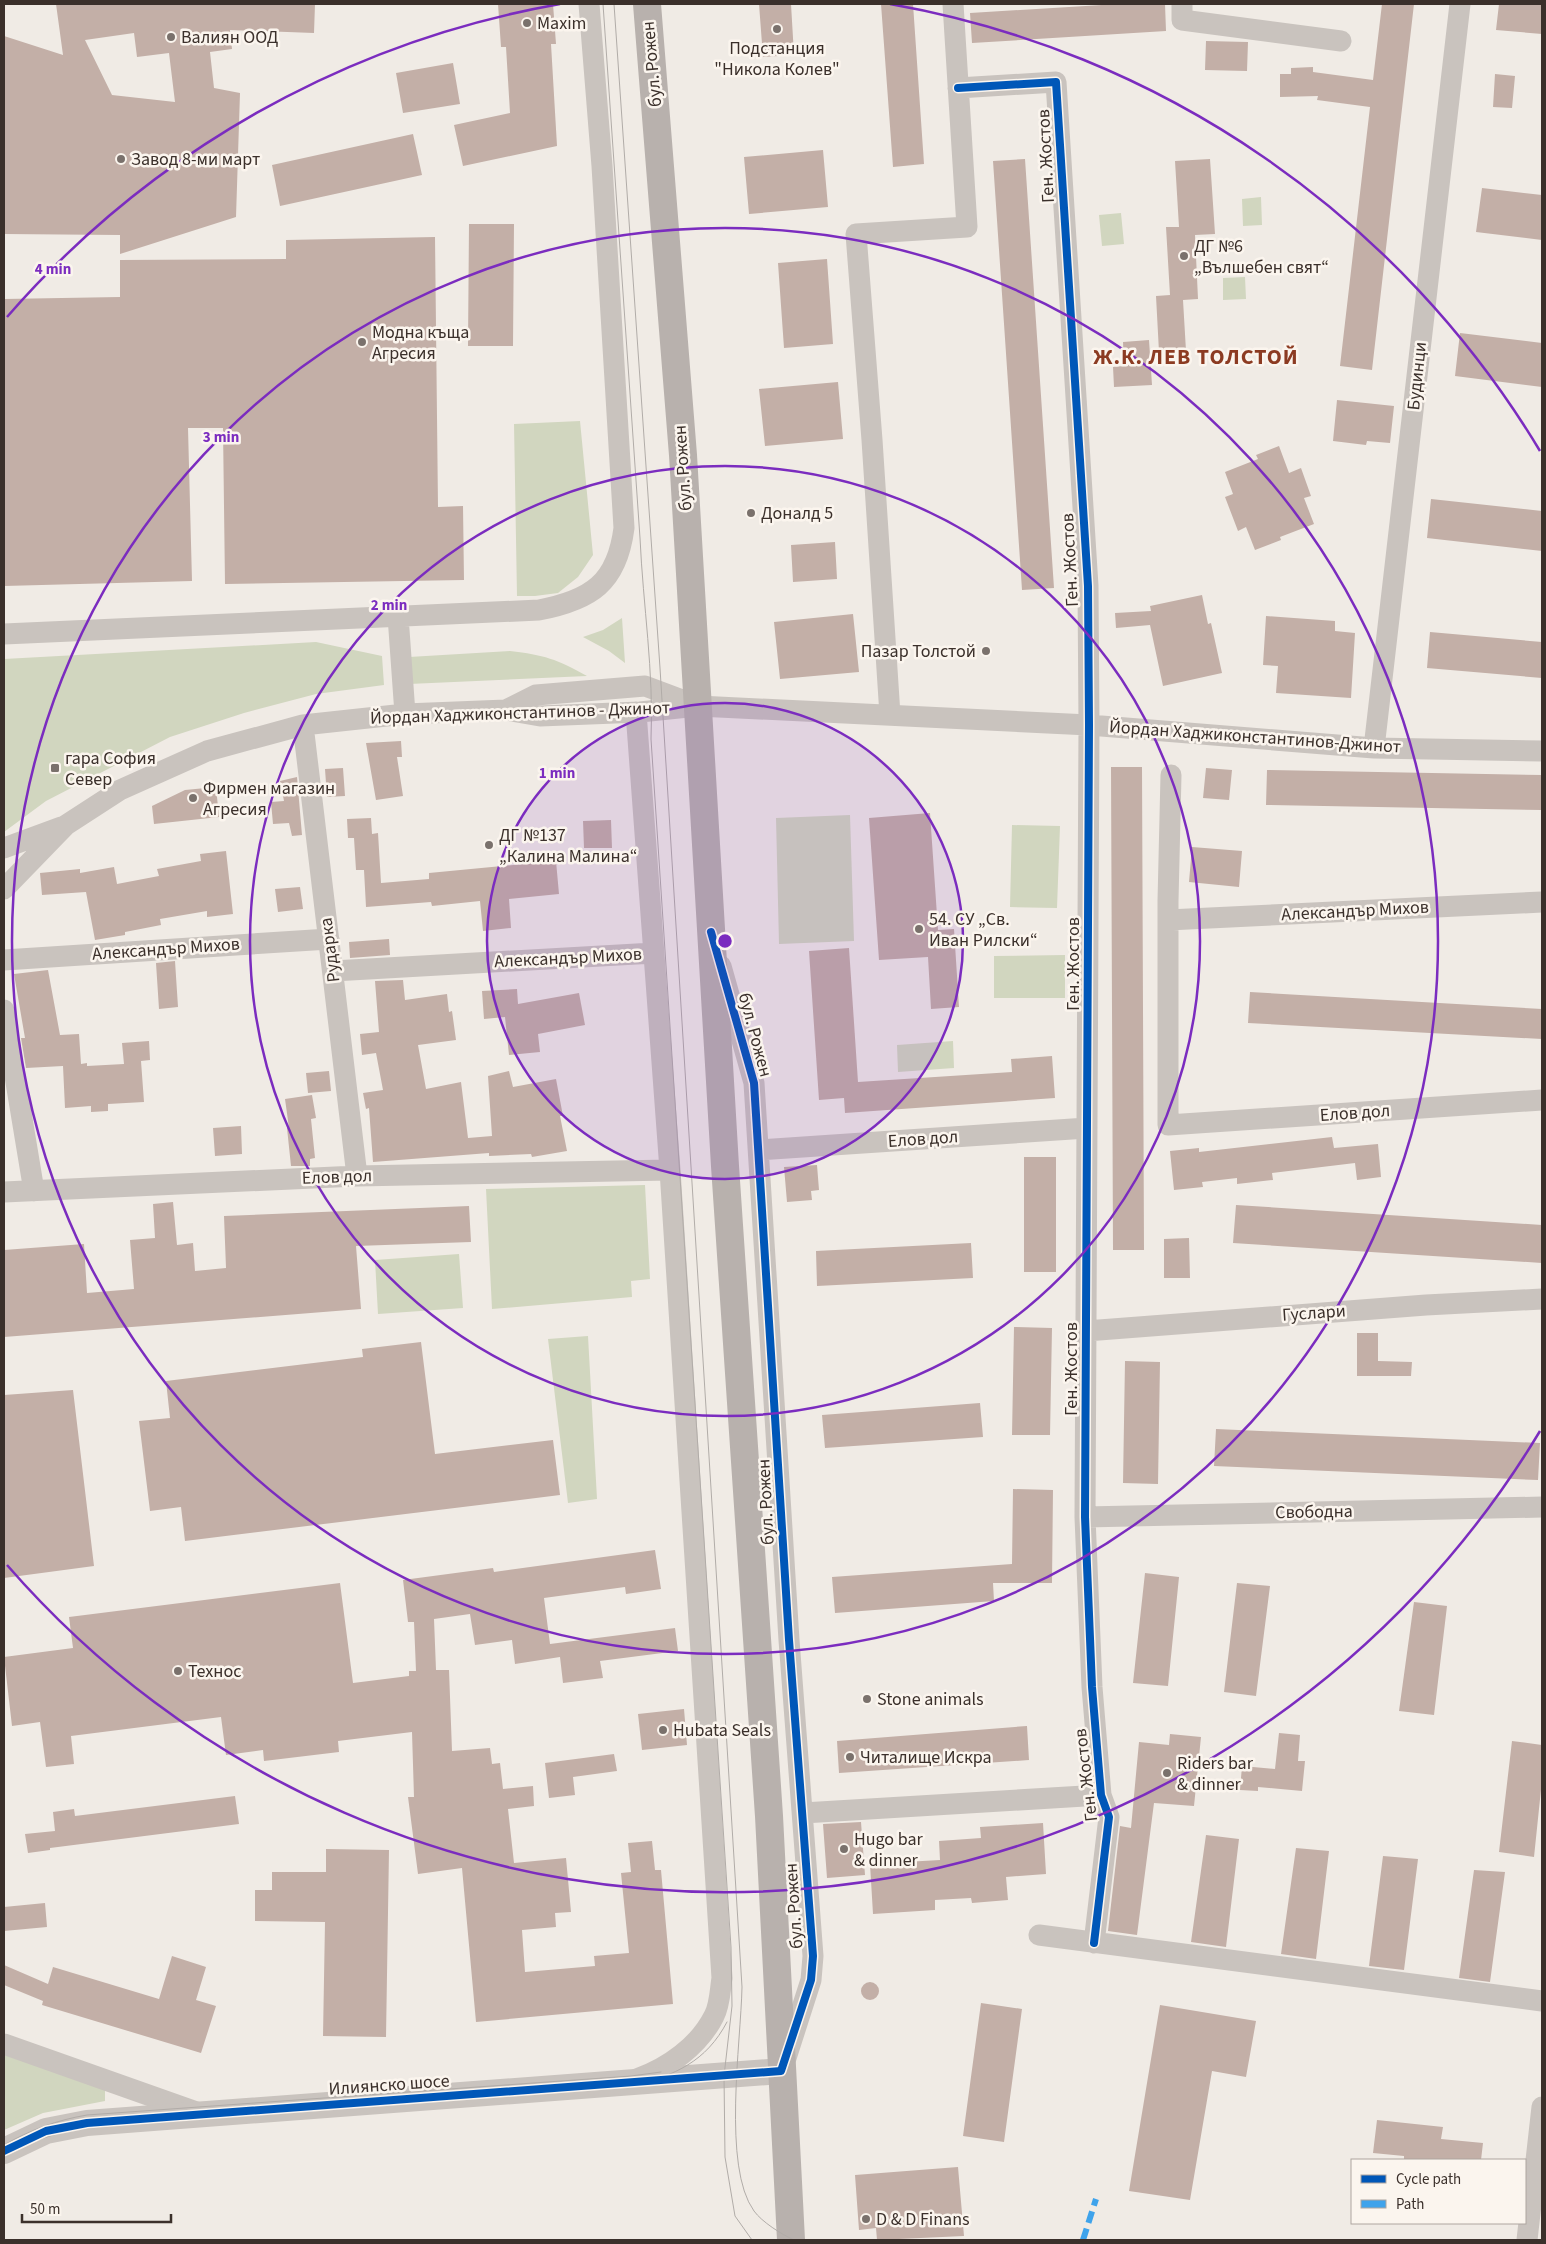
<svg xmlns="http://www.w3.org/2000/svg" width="1546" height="2244" viewBox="0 0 1546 2244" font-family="'Source Sans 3',sans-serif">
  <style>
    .green { fill: #d1d6bf }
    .building { fill: #c3afa7; fill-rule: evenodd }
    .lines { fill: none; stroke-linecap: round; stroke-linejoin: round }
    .minor { stroke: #c9c3be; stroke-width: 21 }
    .tertiary { stroke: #c9c3be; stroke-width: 26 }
    .primary { stroke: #b8b1ad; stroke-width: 28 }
    .tram { stroke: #b1aca8; stroke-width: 1 }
    .quiet { stroke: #3fa3eb; stroke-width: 6; stroke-dasharray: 12 6; stroke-linecap: butt }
    .cycleway-casing { stroke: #fbf5ee; stroke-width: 11 }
    .cycleway { stroke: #0057b8; stroke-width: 8 }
    .ring { fill: none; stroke: #7b2cbf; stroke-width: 2.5 }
    .poi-dot { fill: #7a716c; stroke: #fbf5ee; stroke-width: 2 }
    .labels { text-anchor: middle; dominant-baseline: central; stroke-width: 5; stroke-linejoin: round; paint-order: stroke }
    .poi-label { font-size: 18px; fill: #3b302b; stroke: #fbf5ee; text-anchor: start }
    .street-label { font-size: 18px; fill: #3b302b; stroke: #fbf5ee }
    .district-label { font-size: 22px; font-weight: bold; letter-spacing: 1px; fill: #8c3b22; stroke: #fbf5ee }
    .centre { fill: #7b2cbf; stroke: #fbf5ee; stroke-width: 2.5 }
    .ring-label { font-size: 15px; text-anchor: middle; font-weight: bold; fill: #7b2cbf; stroke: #fbf5ee; stroke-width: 5; stroke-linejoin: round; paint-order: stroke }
  </style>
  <rect width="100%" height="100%" fill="#f0ebe5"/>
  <path class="green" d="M1261,197l1,28 -19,1 -1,-27z
    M1121,213l3,31 -22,2 -3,-31z
    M1245,277l1,22 -23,1v-22z
    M580,421l13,134 -15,22 -20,16 -23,3h-18l-3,-172z
    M622,618l3,45 -16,-12 -26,-14 20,-7z
    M316,642l66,14 2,29 -68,9 -72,19 -74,24 -124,64 -42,31v-173z
    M510,651c34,4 47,8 77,25l-178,8v-27z
    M850,815l4,126 -75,3 -3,-126z
    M1012,825l48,1 -3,82 -47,-1z
    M1065,955v43h-71v-42z
    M953,1041l1,27 -56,4 -1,-27z
    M645,1185l5,94 -19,2 1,16 -140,12 -6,-120z
    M459,1254l4,54 -85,6 -3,-54z
    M588,1336l9,163 -29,4 -20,-164z
    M4,2054l101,36v11l-62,12 -39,17z"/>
  <path class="building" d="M56,4h259l-1,29 -84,-3 2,19 -22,3 4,36 26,5 -4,124 -116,37v-19l-116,-1v-198l59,19zM134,33l3,24 32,-4 6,49 -63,-7 -27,-55z
    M498,4h55l3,40h-5l6,102 -94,20 -9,-41 56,-12 -4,-66h-5z
    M759,4h32l3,51 -31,2z
    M881,4h32l11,160 -31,3z
    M1118,4h47l1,27 -194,12 -2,-30z
    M1382,4h32l-42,366 -32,-4 30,-259 -53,-7 1,-4 -38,1v-23h11v-6l22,-1v5l60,8z
    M1499,4h43v30l-46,-4z
    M1206,41l42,1 -1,29 -42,-1z
    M453,63l7,41 -57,9 -7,-40z
    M1495,74l20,2 -3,32 -19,-1z
    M413,134l9,41 -142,31 -8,-41z
    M823,150l5,57 -79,7 -5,-57z
    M1025,159l29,429 -32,2 -29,-429z
    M1210,159l5,75 -20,1 3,64 -15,1 3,51 -27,1 -3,-56 14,-1 -4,-68h13l-4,-66z
    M1482,188l60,7v45l-66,-8z
    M469,224h45l-1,122h-45z
    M435,237l3,270 25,-1 1,74 -239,4 -2,-156h-35l4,153 -188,5v-287l116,-2v-37l166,-1v-19z
    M827,259l6,85 -49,4 -6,-85z
    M1460,333l82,10v44l-87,-11z
    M1149,340l3,45 -38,2 -1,-20 11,-1 -1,-24z
    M838,382l5,57 -78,7 -6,-57z
    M1337,400l57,6 -4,37 -23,-2 -1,4 -33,-4z
    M1279,446l10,27 12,-5 10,28 -7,2 10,26 -34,13 1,3 -26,10 -9,-23 -8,4 -13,-34 8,-3 -8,-22 33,-13 -2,-4z
    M1431,499l111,12v40l-115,-13z
    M835,542l2,37 -44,3 -2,-37z
    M1202,595l6,29 3,-1 11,50 -59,13 -13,-61 -34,3 -1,-15 36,-2 -1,-5z
    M853,614l6,58 -79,7 -6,-57z
    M1266,616l69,5v10l20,2 -4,65 -75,-5 2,-27 -15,-1z
    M1430,632l112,10v36l-115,-10z
    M401,741l1,16h-5l6,39 -27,4 -10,-57z
    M1111,767h31l2,483h-31z
    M343,768l2,28 -18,1 -2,-28z
    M1206,768l26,2 -3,30 -26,-2z
    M1267,770l275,5v35l-276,-5z
    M297,777l5,58 -10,1 -3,-13 -16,1 -2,-22 13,-1 -4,-20z
    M216,787l3,30 -65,7 -2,-18 33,-16z
    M930,813l8,117 16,-1 5,78 -28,2 -3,-52 -49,3 -10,-142z
    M371,818l1,16 6,-1 3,50 48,-4v-6l127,-12 3,33 -50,5 2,29 -28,3 -3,-30 -48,5 -1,-4 -65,5 -2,-37h-8l-2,-32h-6l-1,-19z
    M611,820l1,28h-28l-1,-27z
    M1192,847l50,4 -3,36 -50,-5z
    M226,851l7,63 -26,3v-6l-47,8 1,6 -36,7v3l-30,5 -9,-48 -44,3 -2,-22 40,-4v4l34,-6 3,17 42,-8 -2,-7 44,-8 -1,-7z
    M300,887l3,22 -25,3 -3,-23z
    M389,939l1,16 -40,3 -1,-16z
    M849,948l9,134 154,-10 -1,-13 41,-3 3,42 -210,15 -1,-15 -25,2 -10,-149z
    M175,961l3,46 -19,2 -3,-46z
    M48,970l12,65 19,-1 2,30 6,-1v3l37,-2 -2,-21 27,-2 1,19 -9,1 3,41 -36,2v7l-17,1v-6l-26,2 -2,-42 -37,2 -5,-30h4l-11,-64z
    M403,980l2,20 42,-6 2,18 3,-1 4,29 -38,5 8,44 35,-7 7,56 24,-2 -4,-60 21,-5 4,16 43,-8 7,37h-3l7,35 -35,6 -1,-3 -42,2v-3l-116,9 -4,-54 -3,1 -3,-16 20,-3 -7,-37 -14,2 -2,-21 19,-2 -4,-51z
    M517,989l1,15 61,-11 6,32 -47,9 2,18 -31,3 -4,-38 -21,2 -2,-28z
    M1250,992l292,17v30l-294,-16z
    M329,1071l2,20 -23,2 -2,-20z
    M312,1095l4,23 -5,1 4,39 -5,1v7h-19l-4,-38h2l-4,-29z
    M241,1126l1,28 -27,2 -2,-28z
    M1332,1137l2,11 44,-4 3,33 -24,3 -2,-17 -83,10 1,7 -36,4v-6l-35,4 1,5 -29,3 -4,-39 29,-3v4z
    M1024,1157h32v115h-32z
    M817,1165l2,25 -8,1 1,9 -25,2 -3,-35z
    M173,1202l4,43 16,-2 2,28 31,-3 -2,-52 245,-10 2,36 -115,4 5,63 -357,28v-87l80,-6 3,49 47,-4 -4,-49 25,-2 -2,-34z
    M1236,1205l306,20v38l-309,-20z
    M1189,1238l1,40h-26v-39z
    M971,1243l2,35 -156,8 -1,-35z
    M1014,1327l38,1 -2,107h-38z
    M1357,1333h21v28l34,1 -1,14h-54z
    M421,1342l14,112 118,-14 7,55 -375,46 -4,-34 -31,4 -11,-90 31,-3 -4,-37 197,-24 -1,-8z
    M1125,1361l35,1 -2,122 -35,-1z
    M73,1390l21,176 -90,12v-183z
    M980,1403l3,34 -158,11 -3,-33z
    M1216,1429l324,14 -2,37 -324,-14z
    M1013,1489l40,1 -1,93h-59l1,18 -159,12 -3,-36 180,-13z
    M655,1550l6,39 -35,5 -1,-7 -81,11 6,46 125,-16 3,23 -78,10 3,17 -40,5 -3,-26 -45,7 -3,-24 -37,5 -5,-31 -36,5 2,51h13l3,81 38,-3 2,16 8,-1 3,26 30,-3 1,20 -26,3 6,54 52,-5 5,54 -16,1 1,14 -34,3 3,42 70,-6 -1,-10 35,-3 -8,-80 10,-1 -3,-29 24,-2 3,29h6l12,134 -197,18 -14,-154 -44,6 -10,-77h6l-2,-65 -74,9 1,11 -75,9 -1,-11 -37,5 -5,-38 -150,19 3,28 -28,3 -6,-45 -28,4 -8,-69 69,-9 -4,-31 271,-34 13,100 56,-7v-5h7l-2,-49h-6l-5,-42 90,-12 1,4z
    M1145,1573l34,4 -11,109 -35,-3z
    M1237,1583l33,3 -14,110 -32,-4z
    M1414,1602l33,4 -13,109 -35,-4z
    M684,1709l3,36 -45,5 -4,-36z
    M1027,1726l2,34 -190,13 -2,-32z
    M1279,1733l21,2 -2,26h7l-3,30 -44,-4v4l-18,-1 2,-24 33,3z
    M1170,1734l31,3 -7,69 -40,-3 -17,132 -29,-4 12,-105 11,2 8,-86 30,3z
    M1512,1741l30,4v35l-8,77 -35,-5z
    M614,1754l3,17 -44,6 2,18 -26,3 -4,-35z
    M235,1796l4,28 -189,24v2l-22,3 -3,-19 30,-3 -2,-19 21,-3 1,7z
    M861,1822l4,53 -38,3 -4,-54z
    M1043,1823l3,51 -40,3 2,23 -36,3 -1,-5 -36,2v10l-62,4 -3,-50 70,-4 -1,-19 42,-3 -1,-11z
    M1206,1835l33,4 -13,108 -35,-5z
    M1296,1848l33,3 -13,108 -35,-5z
    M326,1849l63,1 -3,187 -63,-1 2,-114 -70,-1v-31h17v-18h54z
    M1383,1856l35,3 -14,111 -35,-4z
    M1474,1870l31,2 -15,110 -31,-4z
    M45,1903l2,24 -43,4v-24z
    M172,1956l34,11 -10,33 20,6 -15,47 -159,-48 1,-4 -39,-16v-20l44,19 5,-17 106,32z
    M861 1991a9 9 0 1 1 18 0a9 9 0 1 1-18 0Z
    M981,2003l41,6 -18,133 -41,-6z
    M1160,2005l96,16 -10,56 -34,-6 -22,129 -61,-9z
    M1377,2120l66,7 -2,12 42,4 -2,17h-77v-4l-31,-3z
    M958,2167l6,69 -87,4 -1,-12 -17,2 -4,-55z"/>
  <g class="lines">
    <path class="minor" d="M1182,4v16l159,21
      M958,88l98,-6 32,504 1,139 -4,792 7,170 9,108 8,22 -15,126
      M398,616l7,98
      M4,634l535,-24c52,-10 78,-27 85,-82l-22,-362 -13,-162
      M506,710l30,-15 109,-9 48,18
      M636,712l34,458 52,808c-2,12 -2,27 -8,38 -15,30 -46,52 -77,63
      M890,715l-18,-275 -16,-206 111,-7 -14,-223
      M303,725l54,451
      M1374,748l86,-744
      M1171,775l-3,126v224l374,-25
      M4,848l57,-21
      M4,889l62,-64 54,-35 87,-39 96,-26 102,-11 101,-4 34,6 100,-4 58,-6 391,19 285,23 168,3
      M1168,920l374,-18
      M4,960l325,-21
      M721,966l33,117 35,557 24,316 -2,24 -25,78
      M333,971l321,-18
      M4,1010l30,181
      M759,1150l328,-22
      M4,1192l353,-16 313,-6
      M1086,1331l340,-26 116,-6
      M1085,1517l457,-10
      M803,1813l298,-18
      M1039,1935l503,66
      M4,2044l195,69
      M1527,2240l15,-133"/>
    <path class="tertiary" d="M4,2151l42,-20 41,-8 694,-52"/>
    <path class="primary" d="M647,4l36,451 42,711 44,650 22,424"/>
    <path class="tram" d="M603,4l37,534c3,67 14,134 11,201l80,1208 1,59 -8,70 1,81 10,59 17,24
      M614,4l46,664 82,1319c-1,55 -20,180 12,224 8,11 27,23 40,29
      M4,2145c26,-15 53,-25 83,-30l544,-39 30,-4
      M4,2157c26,-17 54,-25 85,-29l544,-42c42,-11 73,-24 94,-64"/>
    <path class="quiet" d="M1083,2240l13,-41"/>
    <g class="cycleway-casing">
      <path id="cycleway" d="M958,88l98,-6 32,504 1,139 -4,792 7,170 9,108 8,22 -15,126
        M4,2151l42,-20 41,-8 694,-52 30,-91 2,-24 -24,-316 -35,-557 -43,-151"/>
    </g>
    <use href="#cycleway" class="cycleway"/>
  </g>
  <circle cx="725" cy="941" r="238" fill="#7b2cbf" fill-opacity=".12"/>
  <g class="ring">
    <circle cx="725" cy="941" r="238"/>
    <circle cx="725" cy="941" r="475"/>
    <circle cx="725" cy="941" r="713"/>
    <path d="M1540 1431A951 951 0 0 1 7 1565M7 317A951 951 0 0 1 560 4M890 4A951 951 0 0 1 1540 451"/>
  </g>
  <g class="poi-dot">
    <circle cx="527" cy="23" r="5"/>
    <circle cx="777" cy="29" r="5"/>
    <circle cx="171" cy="37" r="5"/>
    <circle cx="121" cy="159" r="5"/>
    <circle cx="1184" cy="256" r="5"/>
    <circle cx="362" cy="342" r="5"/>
    <circle cx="751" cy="513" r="5"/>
    <circle cx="986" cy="651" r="5"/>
    <rect x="50" y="763" width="10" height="10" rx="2.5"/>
    <circle cx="193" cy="798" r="5"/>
    <circle cx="489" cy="845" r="5"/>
    <circle cx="919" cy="929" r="5"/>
    <circle cx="178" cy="1671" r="5"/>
    <circle cx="867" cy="1699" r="5"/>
    <circle cx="663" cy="1730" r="5"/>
    <circle cx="850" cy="1757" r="5"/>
    <circle cx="1167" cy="1773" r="5"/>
    <circle cx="844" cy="1849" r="5"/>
    <circle cx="866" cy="2219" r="5"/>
  </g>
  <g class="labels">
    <g class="poi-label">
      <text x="537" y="23">Maxim</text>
      <text x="181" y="37">Валиян ООД</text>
      <text x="777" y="48" text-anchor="middle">Подстанция<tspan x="777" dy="21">"Никола Колев"</tspan></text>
      <text x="131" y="159">Завод 8-ми март</text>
      <text x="1194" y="246">ДГ №6<tspan x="1194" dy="21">„Вълшебен свят“</tspan></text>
      <text x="372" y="332">Модна къща<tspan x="372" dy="21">Агресия</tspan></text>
      <text x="761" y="513">Доналд 5</text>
      <text x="976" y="651" text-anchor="end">Пазар Толстой</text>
      <text x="65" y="758">гара София<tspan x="65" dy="21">Север</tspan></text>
      <text x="203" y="788">Фирмен магазин<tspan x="203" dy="21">Агресия</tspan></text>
      <text x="499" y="835">ДГ №137<tspan x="499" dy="21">„Калина Малина“</tspan></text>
      <text x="929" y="919">54. СУ „Св.<tspan x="929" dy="21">Иван Рилски“</tspan></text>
      <text x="188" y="1671">Технос</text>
      <text x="877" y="1699">Stone animals</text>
      <text x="673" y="1730">Hubata Seals</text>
      <text x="860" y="1757">Читалище Искра</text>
      <text x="1177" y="1763">Riders bar<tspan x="1177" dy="21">&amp; dinner</tspan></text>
      <text x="854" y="1839">Hugo bar<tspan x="854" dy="21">&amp; dinner</tspan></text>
      <text x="876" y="2219">D &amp; D Finans</text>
    </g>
    <g class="street-label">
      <text transform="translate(652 64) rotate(-95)">бул. Рожен</text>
      <text transform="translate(1046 156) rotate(-93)">Ген. Жостов</text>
      <text transform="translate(1417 376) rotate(-84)">Будинци</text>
      <text transform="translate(683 468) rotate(-94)">бул. Рожен</text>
      <text transform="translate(1070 560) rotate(-93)">Ген. Жостов</text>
      <text transform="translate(520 713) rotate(-2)">Йордан Хаджиконстантинов - Джинот</text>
      <text transform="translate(1255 737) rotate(4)">Йордан Хаджиконстантинов-Джинот</text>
      <text transform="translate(1355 911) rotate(-3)">Александър Михов</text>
      <text transform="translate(166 949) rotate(-4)">Александър Михов</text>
      <text transform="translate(330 950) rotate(-97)">Рударка</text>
      <text transform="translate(568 958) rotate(-3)">Александър Михов</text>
      <text transform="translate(1073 964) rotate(-90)">Ген. Жостов</text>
      <text transform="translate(755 1035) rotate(75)">бул. Рожен</text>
      <text transform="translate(1355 1113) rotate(-4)">Елов дол</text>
      <text transform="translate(923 1139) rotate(-4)">Елов дол</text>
      <text transform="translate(337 1177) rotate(-2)">Елов дол</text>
      <text transform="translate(1314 1313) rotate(-4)">Гуслари</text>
      <text transform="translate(1071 1369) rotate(-90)">Ген. Жостов</text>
      <text transform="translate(766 1502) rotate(-93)">бул. Рожен</text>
      <text transform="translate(1314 1512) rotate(-1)">Свободна</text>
      <text transform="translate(1086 1775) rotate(-97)">Ген. Жостов</text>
      <text transform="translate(794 1906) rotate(-94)">бул. Рожен</text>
      <text transform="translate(389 2085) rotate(-4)">Илиянско шосе</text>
    </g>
    <g class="district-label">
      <text x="1196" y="357">Ж.К. ЛЕВ ТОЛСТОЙ</text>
    </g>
  </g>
  <circle cx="725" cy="941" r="8" class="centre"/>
  <g class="ring-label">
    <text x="53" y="274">4 min</text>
    <text x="221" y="442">3 min</text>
    <text x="389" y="610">2 min</text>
    <text x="557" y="778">1 min</text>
  </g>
  <rect width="1546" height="2244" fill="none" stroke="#3b302b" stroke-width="10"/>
  <rect x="1351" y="2159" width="175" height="65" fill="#fbf5ee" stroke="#aea6a0"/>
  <rect x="1361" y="2175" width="25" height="8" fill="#0057b8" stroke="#aea6a0"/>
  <text x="1396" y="2184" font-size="15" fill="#3b302b">Cycle path</text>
  <rect x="1361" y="2200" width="25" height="8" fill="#3fa3eb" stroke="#aea6a0"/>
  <text x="1396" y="2209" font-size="15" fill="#3b302b">Path</text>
  <path d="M22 2214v8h149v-8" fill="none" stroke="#3b302b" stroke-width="2.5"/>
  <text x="30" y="2214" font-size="15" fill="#3b302b" stroke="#fbf5ee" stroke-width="4" paint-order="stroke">50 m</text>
</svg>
